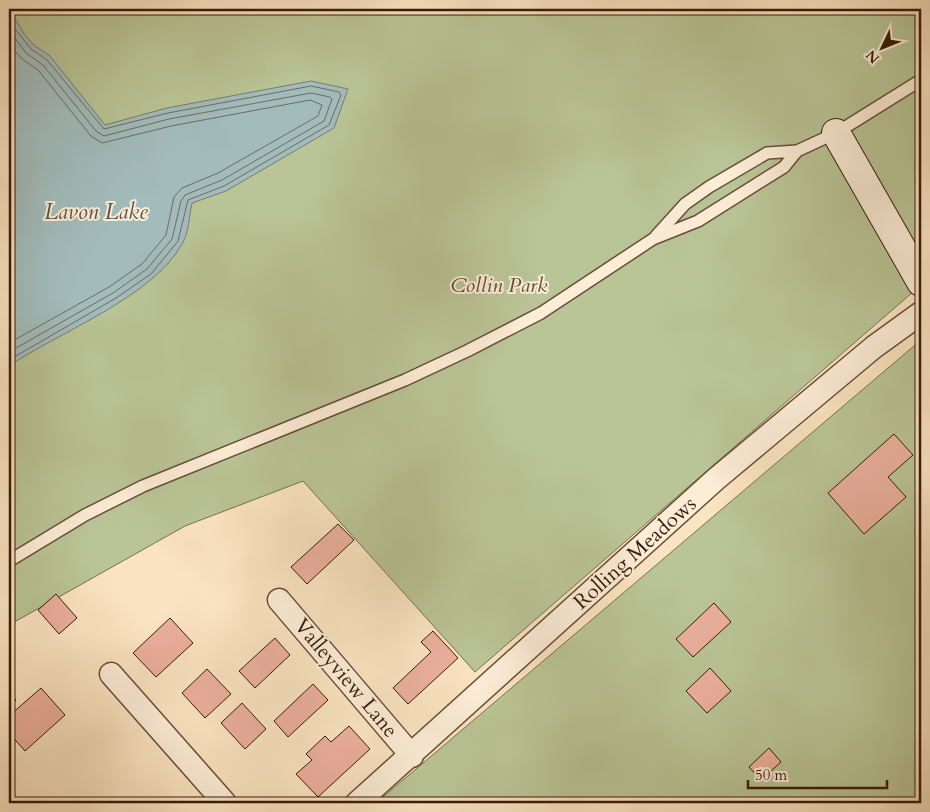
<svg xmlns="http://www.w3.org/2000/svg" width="930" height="812" viewBox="0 0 930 812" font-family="Cardo,serif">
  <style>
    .green { fill: #bac597; stroke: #797050 }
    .water { fill: #a2bcbc; stroke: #787c74 }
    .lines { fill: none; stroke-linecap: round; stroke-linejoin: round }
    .shore { stroke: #6d6c62; stroke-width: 1 }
    .building { fill: #ebb09e; stroke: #381b09 }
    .lane-casing { stroke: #694d37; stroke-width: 14 }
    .street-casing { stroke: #694d37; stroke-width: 25 }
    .secondary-casing { stroke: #381b09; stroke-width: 30 }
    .lane { stroke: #fcedd7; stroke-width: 11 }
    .street { stroke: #fcedd7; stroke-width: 22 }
    .secondary { stroke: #fcedd7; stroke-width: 28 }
    .labels { text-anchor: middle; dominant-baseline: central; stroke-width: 4; stroke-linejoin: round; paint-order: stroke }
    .park-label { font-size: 21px; font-style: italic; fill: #5f4e34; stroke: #fcedd7 }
    .street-label { font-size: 21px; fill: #381b09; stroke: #fcedd7 }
    .water-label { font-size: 22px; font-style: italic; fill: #5d5348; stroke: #fcedd7 }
  </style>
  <rect width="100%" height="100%" fill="#fbe4c2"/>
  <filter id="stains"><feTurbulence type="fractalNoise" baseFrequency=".004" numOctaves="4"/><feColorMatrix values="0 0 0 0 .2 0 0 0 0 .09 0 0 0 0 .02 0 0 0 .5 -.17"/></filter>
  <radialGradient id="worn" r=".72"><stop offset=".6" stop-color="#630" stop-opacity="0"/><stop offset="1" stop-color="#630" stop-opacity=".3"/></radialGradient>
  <path class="green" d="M9,9h912v276l-446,387 -172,-191 -118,45 -176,99z
    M921,340v463h-545z"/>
  <path class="water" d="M9,15l5,2 11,18 9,10 16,11 55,69 62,-17 144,-27 37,8 -14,39 -108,63 -34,12c-3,13 -3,30 -10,41 -29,53 -123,88 -173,122z"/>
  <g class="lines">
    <path class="shore" d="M9,21l22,28 16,11 57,69 64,-16 143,-27 28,6 2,3 -12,30 -105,61 -36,14 -10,41 -27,33 -35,24 -107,62
      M9,30l17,23 17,12 53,66 8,5 65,-17 142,-26 19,4 2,2 -8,22 -102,59 -37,15 -4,6 -9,38 -25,30 -34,24 -104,59
      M9,44l13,15 16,11 53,66 11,7 69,-17 139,-26 12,5 -4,11 -100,57 -36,15 -8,9 -8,38 -24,29 -33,23 -100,56"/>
  </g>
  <path class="building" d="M894,434l19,21 -25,22 18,20 -42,37 -36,-41z
    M338,524l16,16 -47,44 -16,-17z
    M56,594l21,24 -18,16 -21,-24z
    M714,603l17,19 -38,35 -17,-18z
    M170,618l23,25 -37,34 -23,-24z
    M433,631l25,27 -50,46 -15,-16 38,-36 -10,-10z
    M275,638l15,17 -35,33 -16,-17z
    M710,668l21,23 -24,22 -21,-22z
    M207,669l24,25 -26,24 -23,-25z
    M313,684l15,16 -40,37 -14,-16z
    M41,688l24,27 -40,36 -16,-18v-17z
    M9,692l7,8 -7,6z
    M242,703l24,26 -21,20 -24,-26z
    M349,726l21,23 -52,48 -22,-23 16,-14 -6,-6 19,-18 6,6z
    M769,748l12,14 -20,18 -12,-13z"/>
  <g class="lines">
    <g class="lane-casing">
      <path id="lane" d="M656,236l29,-32 24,-17 58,-34 30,-2 39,-18 85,-53
        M9,561l76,-46 58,-29 262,-106 62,-29 74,-38 112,-74 45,-18 86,-54 13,-16"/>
    </g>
    <g class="street-casing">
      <path id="street" d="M279,600l133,156
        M111,674l114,129
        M357,803l359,-324 158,-132 47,-34"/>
    </g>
    <g class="secondary-casing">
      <path id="secondary" d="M836,133l85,149"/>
    </g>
    <use href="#lane" class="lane"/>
    <use href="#street" class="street"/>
    <use href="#secondary" class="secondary"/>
  </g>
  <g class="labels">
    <g class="park-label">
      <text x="499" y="285">Collin Park</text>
    </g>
    <g class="street-label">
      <text transform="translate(635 553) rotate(-42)">Rolling Meadows</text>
      <text transform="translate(346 678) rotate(50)">Valleyview Lane</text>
    </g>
    <g class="water-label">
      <text x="96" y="212">Lavon Lake</text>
    </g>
  </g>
  <rect width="930" height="812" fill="none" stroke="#fbe4c2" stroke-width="30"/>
  <rect x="10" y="10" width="910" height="792" fill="none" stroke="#381b09" stroke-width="2.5"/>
  <rect x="15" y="15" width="900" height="782" fill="none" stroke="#381b09"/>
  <g transform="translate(882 48) rotate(227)" stroke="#fcedd7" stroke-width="4" paint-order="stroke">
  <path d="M0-4L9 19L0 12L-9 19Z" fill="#381b09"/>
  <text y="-8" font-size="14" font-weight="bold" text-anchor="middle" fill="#381b09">N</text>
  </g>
  <path d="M748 780v8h139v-8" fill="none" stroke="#381b09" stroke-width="2.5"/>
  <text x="755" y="780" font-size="15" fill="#381b09" stroke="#fcedd7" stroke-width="4" paint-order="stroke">50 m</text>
  <rect width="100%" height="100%" filter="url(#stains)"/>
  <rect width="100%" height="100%" fill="url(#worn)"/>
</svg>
